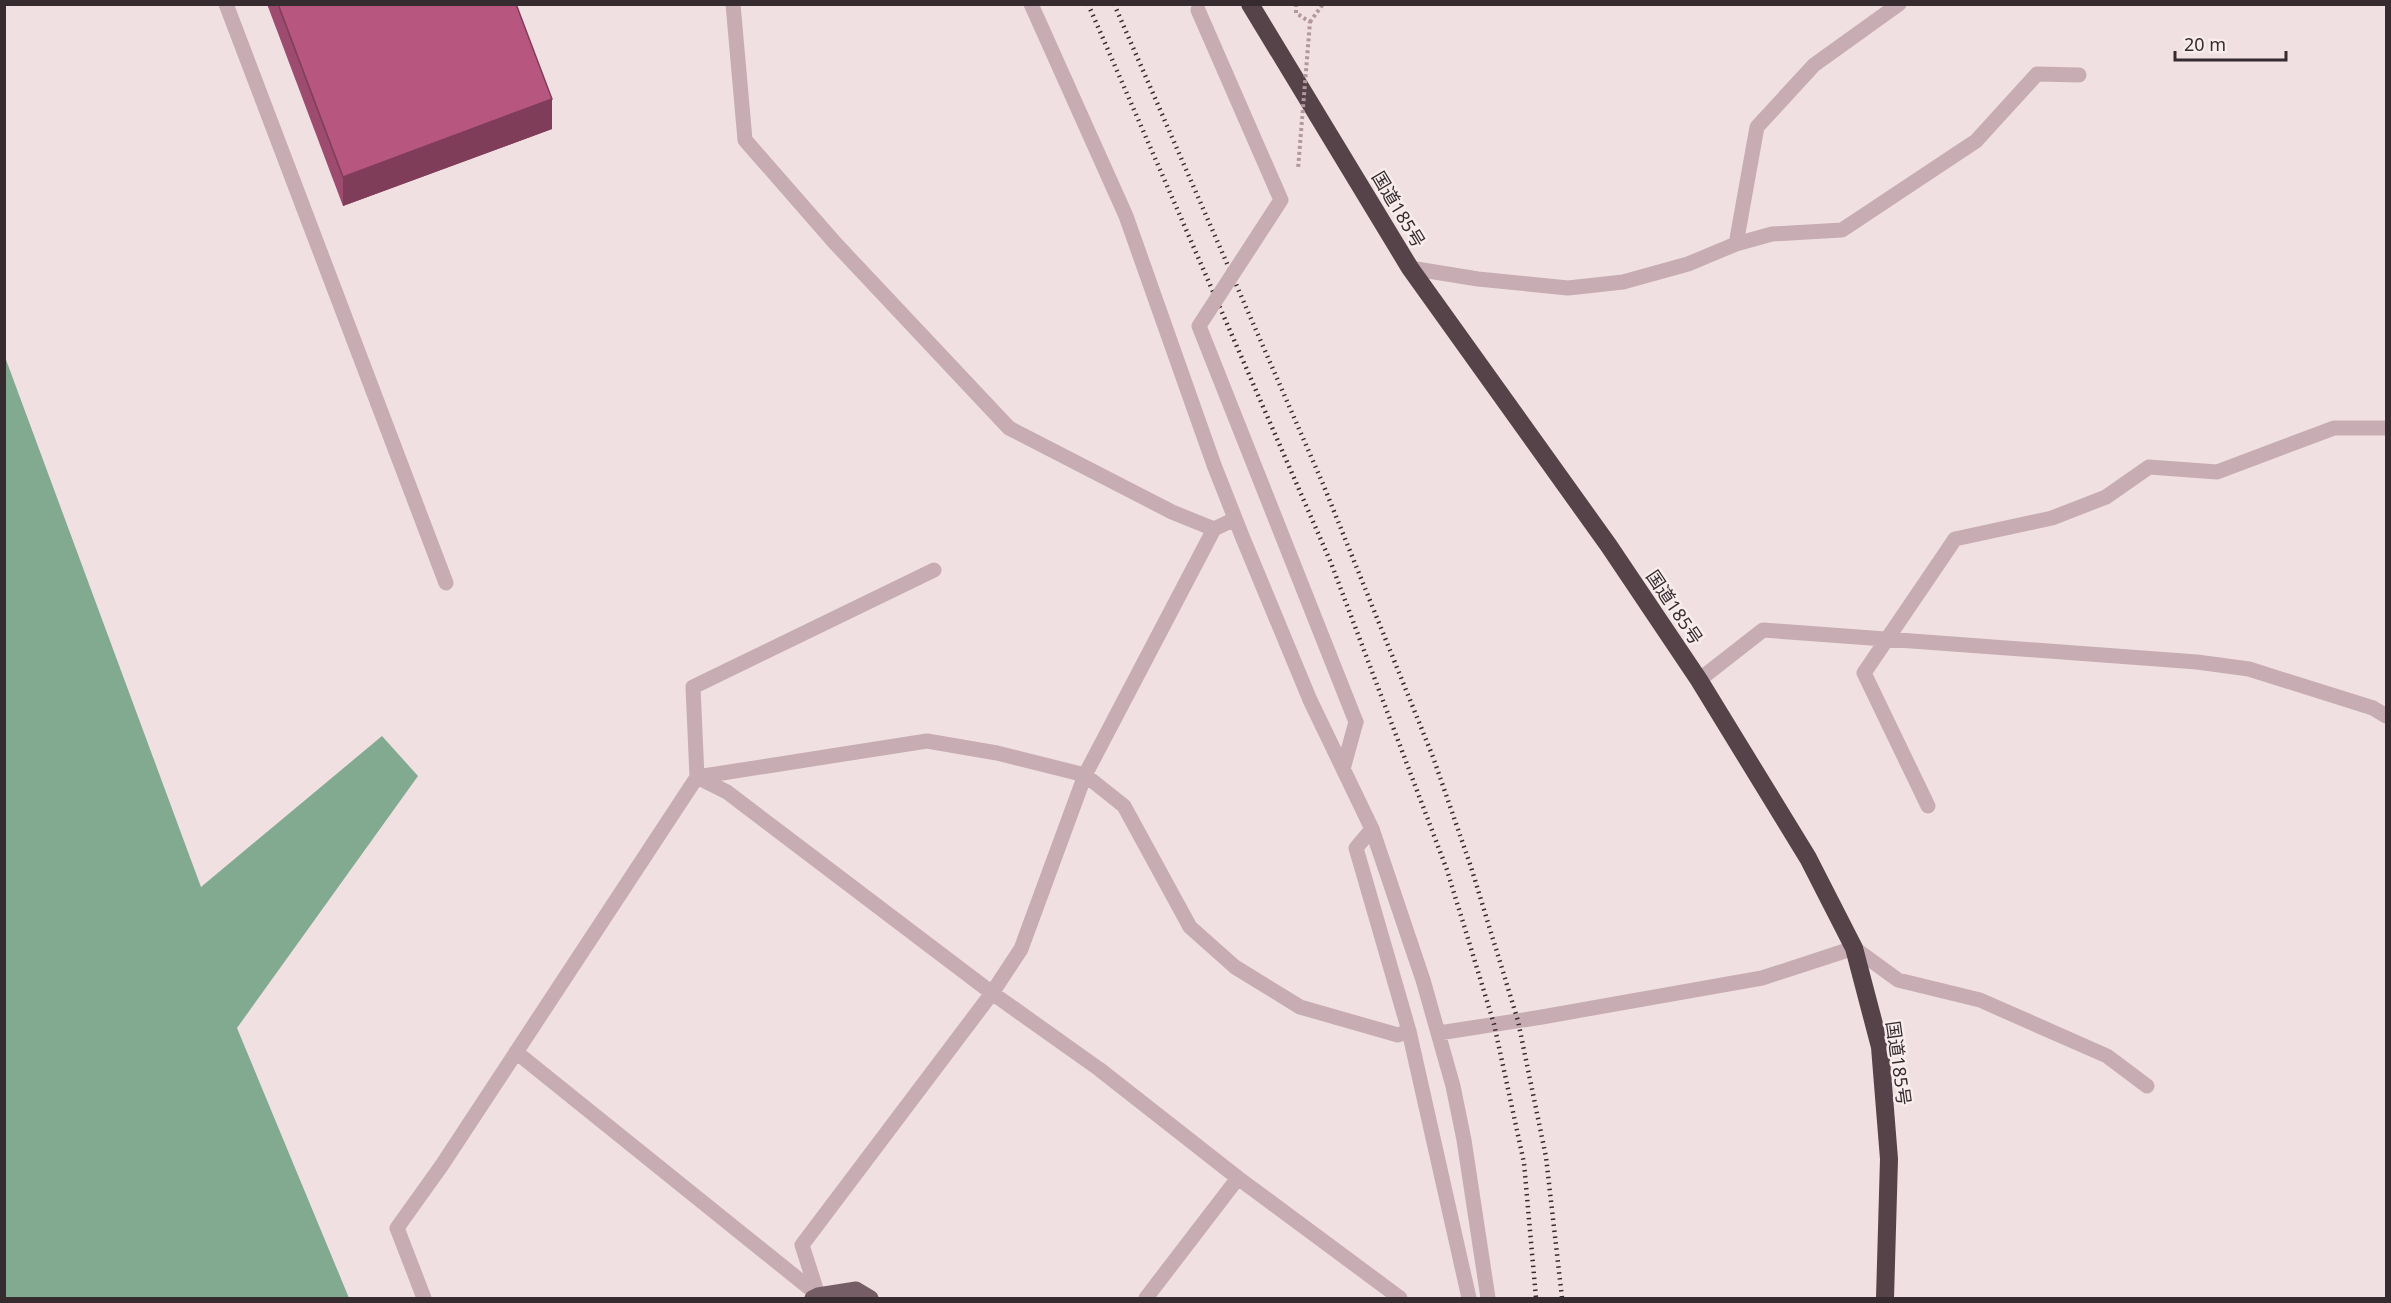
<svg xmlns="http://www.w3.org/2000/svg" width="2391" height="1303" viewBox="0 0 2391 1303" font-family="'Noto Sans','Noto Sans JP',sans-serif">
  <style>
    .water { fill: #82aa91 }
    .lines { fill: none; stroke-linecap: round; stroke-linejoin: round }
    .path { stroke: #b3979e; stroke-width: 4; stroke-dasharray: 3 3; stroke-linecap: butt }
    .minor { stroke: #c7adb3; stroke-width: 15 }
    .major { stroke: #765e66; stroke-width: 15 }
    .highway { stroke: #56434a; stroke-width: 18 }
    .rail { stroke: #362b2f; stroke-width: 4.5; stroke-dasharray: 1.5 4.5; stroke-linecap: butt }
    .path-bridge { stroke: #b3979e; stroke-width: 4; stroke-dasharray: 3 3; stroke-linecap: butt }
    .minor-bridge { stroke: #c7adb3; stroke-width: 15 }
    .wall { fill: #9d4b6e }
    .shaded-wall { fill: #803d5a }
    .building { fill: #b75780; stroke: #803d5a; stroke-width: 1.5 }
    .labels { text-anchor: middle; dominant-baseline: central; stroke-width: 5; stroke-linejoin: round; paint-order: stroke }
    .street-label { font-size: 18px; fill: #362b2f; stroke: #f8eced }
  </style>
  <rect width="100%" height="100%" fill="#f0e0e2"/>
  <path class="water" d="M5,357l196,530 181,-151 36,40 -181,252 112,270h-344z"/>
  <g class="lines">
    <path class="path" d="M1310,22l13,-18"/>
    <path class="minor" d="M226,4l220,579
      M733,4l12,136 90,103 174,185 163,84 42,17
      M1031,4l95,212 88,249 28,71 68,164 62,129 51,151 30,106 11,54 24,158
      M1736,244l21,-117 57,-62 85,-61
      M1410,268l68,11 90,9 55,-6 65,-18 48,-20 36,-10 70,-4 134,-89 61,-67 42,1
      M1699,680l64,-50 434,32 52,7 124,39 13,8
      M1343,769l13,-47
      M697,777l30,15 265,201 107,76 139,109 162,120
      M697,777l230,-36 70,12 88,22 39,31 66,121 45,40 65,40 98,28 11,-4
      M1928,806l-64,-133 91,-134 97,-21 54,-21 43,-30 68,5 117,-44h52
      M1372,829l-16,19 53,183 60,267
      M1439,1033l103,-16 220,-39 92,-30 44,32 82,20 127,56 40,30
      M516,1052l302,243
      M818,1295l-16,-50 190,-252 29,-44 64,-174 129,-246 21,-10
      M424,1298l-27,-70 45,-63 255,-388 -4,-90 241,-117
      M1146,1298l92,-120"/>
    <path class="major" d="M812,1298l6,-3 38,-6 15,9"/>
    <path class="highway" d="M1250,4l160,264 199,278 90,134 109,178 46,90 26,99 9,112 -4,139"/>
    <path class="rail" d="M1088,4l243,559 116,307 47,154 30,139 12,135
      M1114,4l209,480 110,273 38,110 47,154 28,136 16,141"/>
    <path class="path-bridge" d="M1296,4v9l14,9 -12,147"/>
    <path class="minor-bridge" d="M1198,10l83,190 -82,126 157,396"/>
  </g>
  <path class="wall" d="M267,4h249l36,125 -209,77z"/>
  <path class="shaded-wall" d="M552,99v30l-209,77v-29z"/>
  <path class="building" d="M278,4h238l36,95 -209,78z"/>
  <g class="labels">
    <g class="street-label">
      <text transform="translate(1399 209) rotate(59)">国道185号</text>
      <text transform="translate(1675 607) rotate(56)">国道185号</text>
      <text transform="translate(1899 1063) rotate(82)">国道185号</text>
    </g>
  </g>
  <rect width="2391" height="1303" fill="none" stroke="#362b2f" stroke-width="12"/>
  <path d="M2175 51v9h111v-9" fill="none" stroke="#362b2f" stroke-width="3"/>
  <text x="2184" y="51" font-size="18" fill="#362b2f" stroke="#f8eced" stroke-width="4.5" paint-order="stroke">20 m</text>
</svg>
